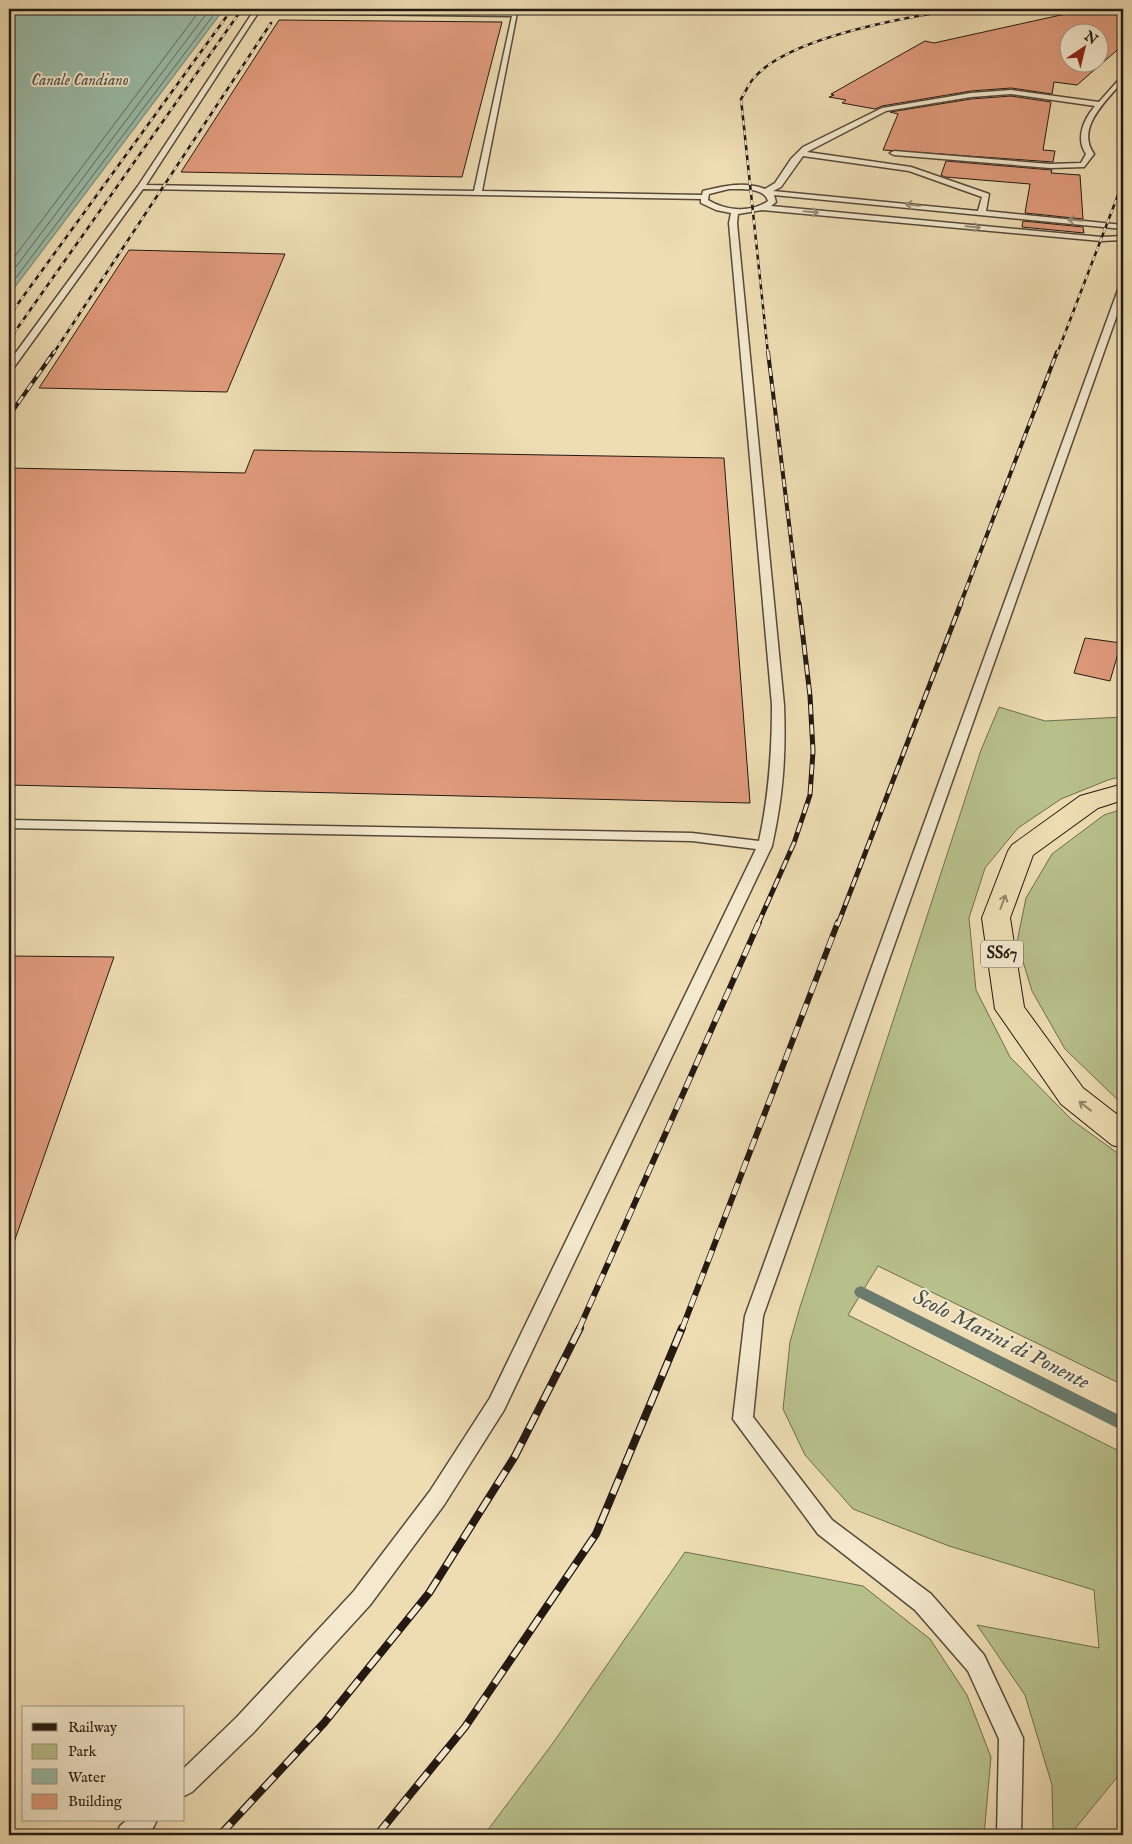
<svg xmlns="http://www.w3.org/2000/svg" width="1132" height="1844" viewBox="0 0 1132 1844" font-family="'IM FELL English',serif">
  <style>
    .green { fill: #b8c18c; stroke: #6e6d4f }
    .water { fill: #9abca9; stroke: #6a7b6d }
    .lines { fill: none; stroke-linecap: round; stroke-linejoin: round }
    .shore { stroke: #5e6a5e; stroke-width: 1 }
    .stream { fill: #6a7b6d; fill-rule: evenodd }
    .building { fill: #e19c7e; stroke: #231912; fill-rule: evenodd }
    .service-casing { stroke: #564a3a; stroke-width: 3 }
    .trunk-casing { stroke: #231912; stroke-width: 2 }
    .service { fill: #f4e9ce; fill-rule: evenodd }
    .trunk { fill: #eeddb3; fill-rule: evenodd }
    .rail-far4-casing { stroke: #231912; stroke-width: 2.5 }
    .rail-far3-casing { stroke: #231912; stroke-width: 4 }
    .rail-far2-casing { stroke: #231912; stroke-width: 5 }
    .rail-far1-casing { stroke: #231912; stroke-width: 6 }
    .rail-casing { stroke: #231912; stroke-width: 8 }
    .rail-far4 { stroke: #f4e9ce; stroke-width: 2; stroke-dasharray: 5; stroke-linecap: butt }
    .rail-far3 { stroke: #f4e9ce; stroke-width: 2.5; stroke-dasharray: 8; stroke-linecap: butt }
    .rail-far2 { stroke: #f4e9ce; stroke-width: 3; stroke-dasharray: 10; stroke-linecap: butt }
    .rail-far1 { stroke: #f4e9ce; stroke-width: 4.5; stroke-dasharray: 12; stroke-linecap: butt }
    .rail { stroke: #f4e9ce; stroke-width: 5.5; stroke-dasharray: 16; stroke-linecap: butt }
    .oneway { stroke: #968b79 }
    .oneway2 { stroke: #93856b }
    .labels { text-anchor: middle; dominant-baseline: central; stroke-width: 4; stroke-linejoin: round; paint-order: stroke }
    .far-water-label { font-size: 16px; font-style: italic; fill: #4d5247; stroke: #f4e9ce }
    .shield { fill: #f4e9ce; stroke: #62574a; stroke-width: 1 }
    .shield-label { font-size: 16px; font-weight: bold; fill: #231912 }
    .near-water-label { font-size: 22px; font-style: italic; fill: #4d5247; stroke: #f4e9ce }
  </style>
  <rect width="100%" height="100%" fill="#eeddb3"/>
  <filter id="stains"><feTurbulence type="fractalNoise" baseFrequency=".004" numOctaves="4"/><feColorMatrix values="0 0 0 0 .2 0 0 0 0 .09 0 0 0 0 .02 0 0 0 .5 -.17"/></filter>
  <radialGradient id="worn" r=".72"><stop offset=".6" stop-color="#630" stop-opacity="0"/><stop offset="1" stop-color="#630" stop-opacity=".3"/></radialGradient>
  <path class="green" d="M999,707l46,14 78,-4v59l-15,4 -47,19 -43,29 -33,40 -16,50 7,72 34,67 62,63 51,37v228l-245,-119 -30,49 275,138v317l-53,65h-17l-1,-50 -27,-90 -48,-70 122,23 -5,-58 -145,-44 -96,-37 -48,-54 -22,-46 7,-67 10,-35 181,-557z
    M1123,809v296l-58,-56 -33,-58 -15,-49 9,-44 26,-44 52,-39z
    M685,1552l178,34 67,53 37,56 24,62 -7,78h-500l69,-92z"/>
  <path class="water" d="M9,9h215l-215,286z"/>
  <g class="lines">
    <path class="shore" d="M9,264l192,-255
      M9,276l201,-267
      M9,287l209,-278"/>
    <path class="stream" d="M861,1286l262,131v14l-267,-135 -2,-4 2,-4z"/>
  </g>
  <path class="building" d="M1088,9h35v36l-46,40 -23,-3 -2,12 -41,-6 -40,3 -89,15 -7,3 -33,-6 4,-3 -17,-3 5,-2 -3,-1 94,-53 9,2zM1070,32h30v30h-30z
    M279,20l223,2 -40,155 -281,-5z
    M1011,96l40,6 -8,48 12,1 -2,11 -170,-12 15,-36 -8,-2 81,-13z
    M946,161l106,9 -1,3 29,2 3,44 -58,-6 5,-29 -85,-7 -4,-2z
    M1023,221l60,6 1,6 -62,-6z
    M129,250l156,4 -58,138 -188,-4z
    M254,450l470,8 26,345 -741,-18v-317l236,5z
    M1085,638l36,5 -11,38 -36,-8z
    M9,956l105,1 -101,288 -4,-1z"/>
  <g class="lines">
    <g class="service-casing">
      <path id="service" d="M255,9l262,4 -35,178 220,4 1,-4c21,-5 41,-10 62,-2l10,-6 16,-24 12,-12 79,-39 89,-15 40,-3 88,12 24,-27v6c-16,19 -48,47 -29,73l-10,13 -34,1 -156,-13 -4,-2 4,-2 156,13 31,-1 5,-9c-11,-16 -2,-35 9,-48l-84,-12 -40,3 -85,14 -79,41 104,15 78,27 -3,17 137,14v4l-349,-34 2,7 -5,4 330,31 22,-1v4l-22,1 -339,-31 -24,4 -1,9 47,482c2,51 -1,91 -12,141l-268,564 -60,95 -74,100 -117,128 -61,59 -8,4v-28l53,-51 117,-126 76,-100 60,-93 266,-549 -64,-8 -683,-13v-8l683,13 67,8c10,-46 13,-89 13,-136l-43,-482 2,-10 -15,-3 -15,-7v-4l-558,-10 -131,181 -3,1v-9l129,-176zM258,13l254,3 -38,175 -328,-6zM803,156l106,15 73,26 -4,14 -205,-20 8,-4zM729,189c12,0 35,-2 39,12 -17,12 -42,10 -60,-1l1,-6z
        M1123,284v14l-360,1018 -10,101 79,103 99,74 53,61 39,83 -2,97h-24l2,-96 -31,-68 -53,-61 -97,-76 -85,-115 12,-103 374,-1029z
        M127,1820h30l-4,8 -7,7h-29l3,-9z"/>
    </g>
    <g class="trunk-casing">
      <path id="trunk" d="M1123,784v16l-25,8 -65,47 -23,63 14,89 59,81 40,31v29l-11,-3 -51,-41 -61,-88 -5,-7 -13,-91 26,-67 4,-6 68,-49z"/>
    </g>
    <use href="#service" class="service"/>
    <use href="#trunk" class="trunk"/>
    <g class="rail-far4-casing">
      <path id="rail-far4" d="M9,316l223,-307
        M9,340l233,-331
        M53,354l218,-331
        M768,354l-27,-255c4,-6 7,-14 12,-20 34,-42 154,-62 207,-70
        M1057,354l66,-172"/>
    </g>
    <g class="rail-far3-casing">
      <path id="rail-far3" d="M768,352l31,253
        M9,416l45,-64
        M960,605l97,-253"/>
    </g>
    <g class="rail-far2-casing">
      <path id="rail-far2" d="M758,924l36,-81 16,-48 3,-44 -3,-55 -11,-93
        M838,924l123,-321"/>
    </g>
    <g class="rail-far1-casing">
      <path id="rail-far1" d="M579,1329l180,-407
        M682,1329l156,-407"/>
    </g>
    <g class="rail-casing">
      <path id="rail" d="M220,1835l104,-112 105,-130 86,-137 65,-128
        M377,1835l88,-108 131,-193 86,-206"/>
    </g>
    <use href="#rail-far4" class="rail-far4"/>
    <use href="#rail-far3" class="rail-far3"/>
    <use href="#rail-far2" class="rail-far2"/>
    <use href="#rail-far1" class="rail-far1"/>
    <use href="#rail" class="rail"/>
  </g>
  <defs><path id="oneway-shaft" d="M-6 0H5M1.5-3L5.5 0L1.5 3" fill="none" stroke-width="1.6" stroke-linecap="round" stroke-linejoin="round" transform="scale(1.25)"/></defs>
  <g class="oneway">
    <use href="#oneway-shaft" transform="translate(913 205) rotate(-175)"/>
    <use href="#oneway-shaft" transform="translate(811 212) rotate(5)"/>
    <use href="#oneway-shaft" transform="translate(1075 220) rotate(-175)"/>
    <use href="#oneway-shaft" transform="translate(973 227) rotate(5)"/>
  </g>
  <g class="oneway2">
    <use href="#oneway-shaft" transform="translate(1003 902) rotate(-69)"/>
    <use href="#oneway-shaft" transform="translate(1085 1106) rotate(-142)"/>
  </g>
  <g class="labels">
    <g class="far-water-label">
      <text x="80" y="81">Canale Candiano</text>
    </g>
    <rect class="shield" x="981" y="940.5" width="42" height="27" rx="4"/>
    <g class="shield-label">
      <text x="1002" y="954">SS67</text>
    </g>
    <g class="near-water-label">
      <text transform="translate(1001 1340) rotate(27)">Scolo Marini di Ponente</text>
    </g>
  </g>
  <rect width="1132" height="1844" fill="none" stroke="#eeddb3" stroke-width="30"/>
  <rect x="10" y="10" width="1112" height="1824" fill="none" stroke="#231912" stroke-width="2.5"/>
  <rect x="15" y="15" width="1102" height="1814" fill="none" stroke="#231912"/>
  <rect x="22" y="1706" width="162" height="115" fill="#f4e9ce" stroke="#a09683"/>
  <rect x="32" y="1723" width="25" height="8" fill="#231912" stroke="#a09683"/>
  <text x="68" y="1732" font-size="15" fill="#231912">Railway</text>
  <rect x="32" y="1744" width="25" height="15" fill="#b8c18c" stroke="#a09683"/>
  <text x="68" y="1756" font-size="15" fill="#231912">Park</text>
  <rect x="32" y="1769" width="25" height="15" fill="#9abca9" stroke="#a09683"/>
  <text x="68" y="1782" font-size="15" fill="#231912">Water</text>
  <rect x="32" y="1794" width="25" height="15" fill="#e19c7e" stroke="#a09683"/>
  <text x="68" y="1806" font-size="15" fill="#231912">Building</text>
  <g transform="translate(1084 48) rotate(35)"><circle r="24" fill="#f4e9ce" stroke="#a09683"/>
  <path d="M0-4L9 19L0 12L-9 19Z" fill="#8f2418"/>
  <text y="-8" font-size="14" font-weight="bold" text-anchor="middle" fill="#231912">N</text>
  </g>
  <rect width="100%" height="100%" filter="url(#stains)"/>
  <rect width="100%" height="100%" fill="url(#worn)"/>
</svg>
